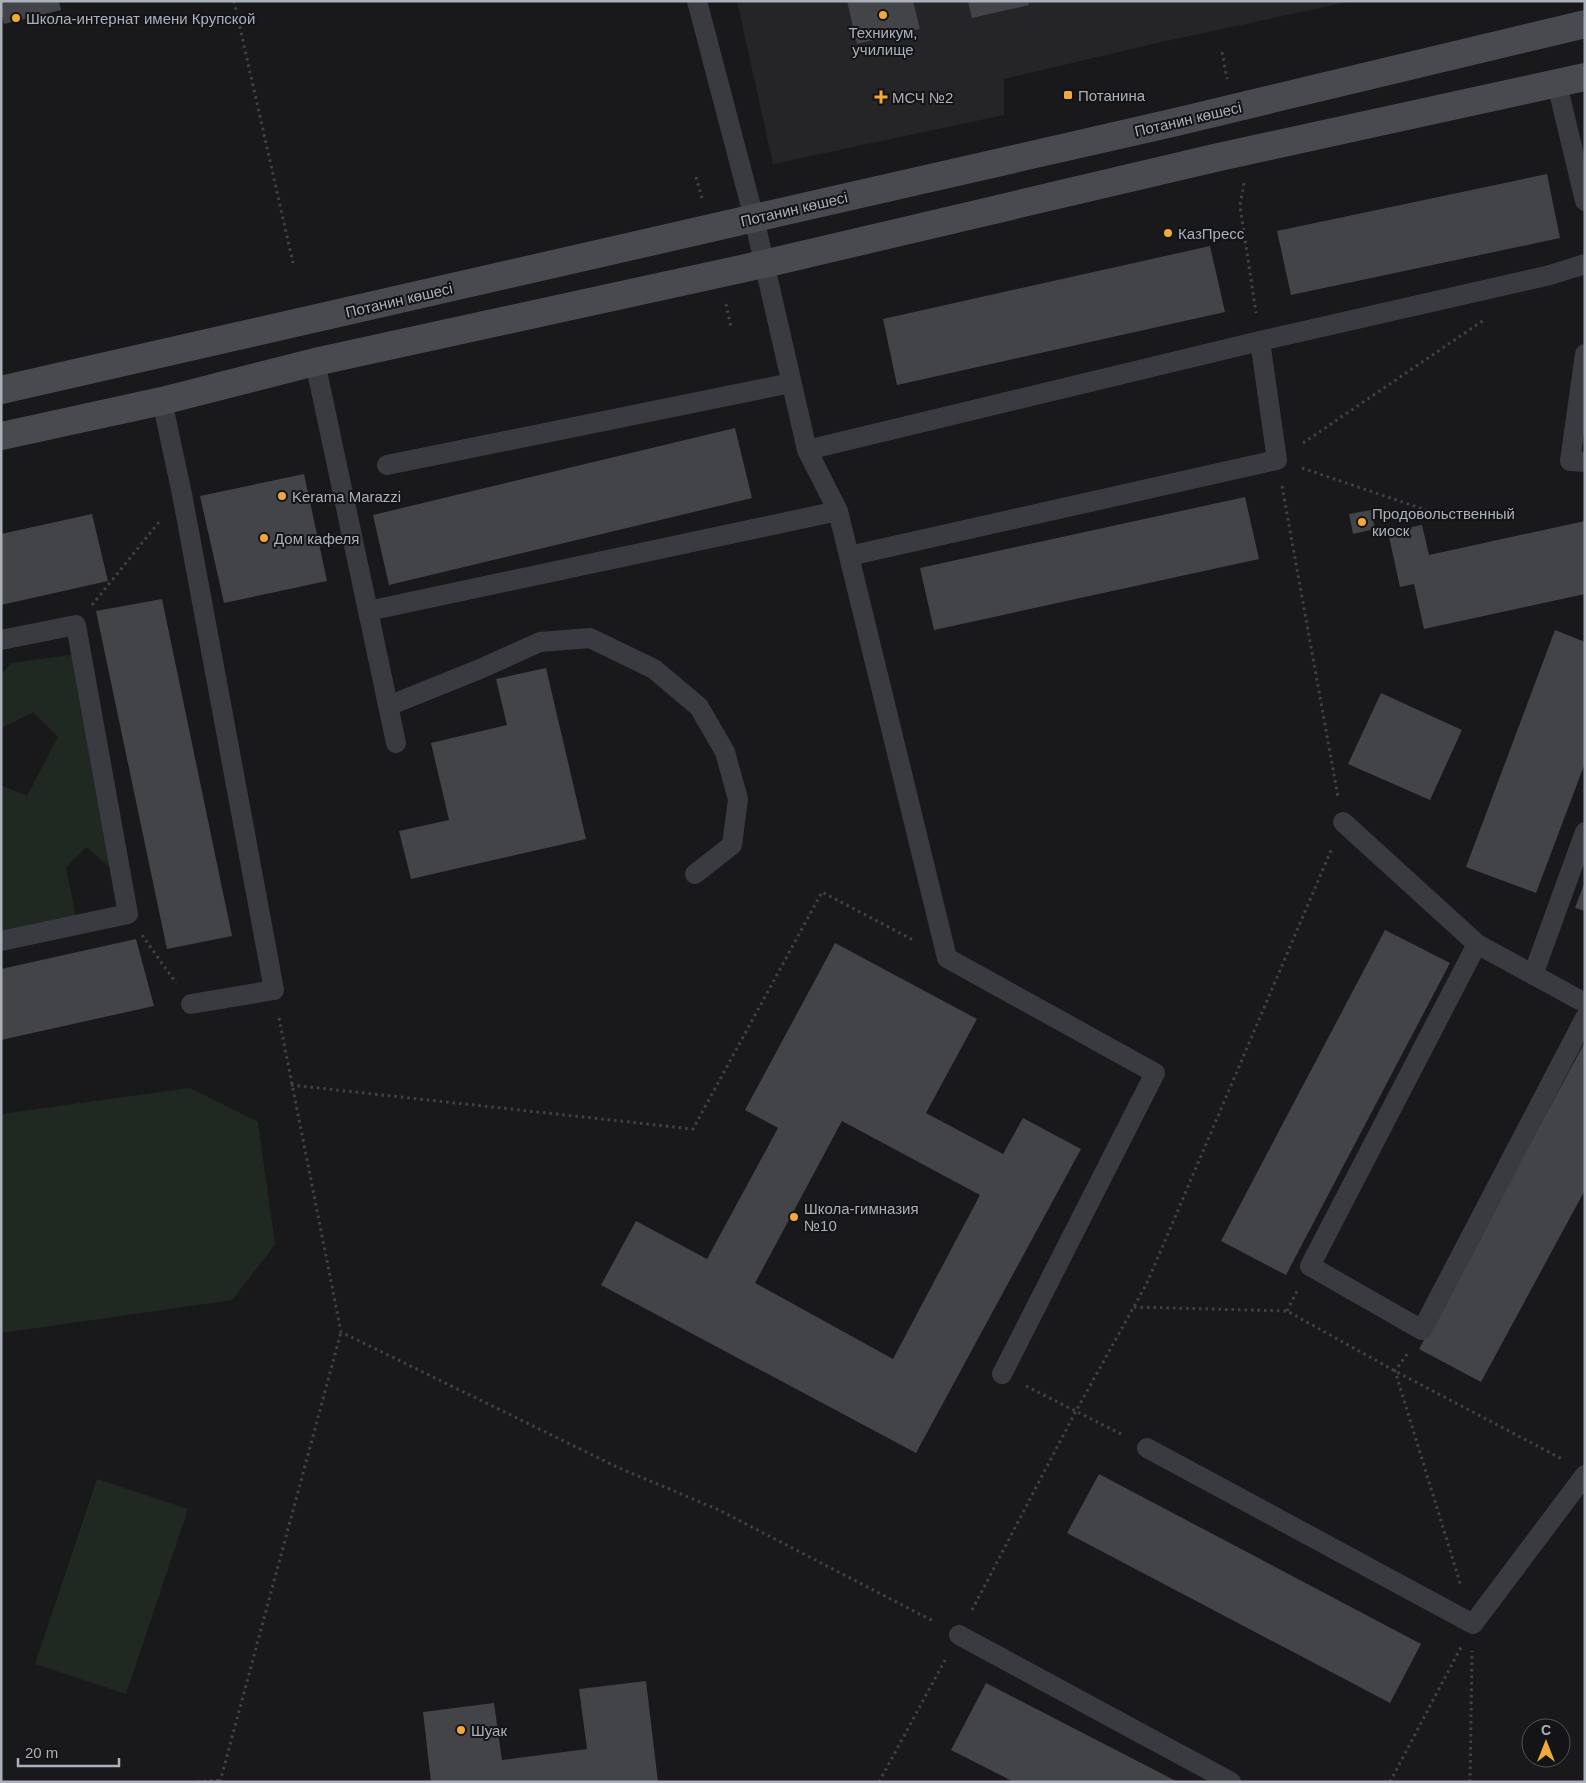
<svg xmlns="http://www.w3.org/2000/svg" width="1586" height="1783" viewBox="0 0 1586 1783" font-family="Helvetica,sans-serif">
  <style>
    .built { fill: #252528 }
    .green { fill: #202921 }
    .building { fill: #434448; fill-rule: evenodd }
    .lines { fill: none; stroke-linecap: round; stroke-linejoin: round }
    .path { stroke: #404247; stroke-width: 3; stroke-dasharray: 2.5 4; stroke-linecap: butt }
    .lane { stroke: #3a3b40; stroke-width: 20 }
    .secondary { stroke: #484a50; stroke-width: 28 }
    .poi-dot { fill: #f0a93b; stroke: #141416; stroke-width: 2 }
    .labels { text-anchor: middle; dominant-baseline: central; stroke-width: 4; stroke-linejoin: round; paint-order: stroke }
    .poi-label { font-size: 15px; fill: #abb1ba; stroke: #141416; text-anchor: start }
    .street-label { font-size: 15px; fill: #abb1ba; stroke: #141416 }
  </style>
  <rect width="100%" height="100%" fill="#19191b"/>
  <path class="built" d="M737,1h615l-195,42 -153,36v36l-231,49z"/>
  <path class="green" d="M78,654l45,225 -36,-32 -21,20 10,51 -75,16v-149l26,11 31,-59 -25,-25 -32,16v-53l10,-12z
    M190,1088l68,34 17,123 -43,55 -231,33v-219z
    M97,1479l91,30 -62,185 -91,-30z"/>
  <path class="building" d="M1,1h58l2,9 -57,14 -3,-12z
    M847,1h66l7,28 -63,15z
    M968,1h60l1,4 -57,13z
    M1547,174l13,64 -269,57 -14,-64z
    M1210,246l15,66 -328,73 -14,-66z
    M735,428l17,70 -363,87 -16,-70z
    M304,474l23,107 -103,22 -24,-107z
    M1245,497l14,62 -325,71 -14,-62z
    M1371,510l4,19 -22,5 -4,-20z
    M92,514l16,67 -107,24v-71z
    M1585,521v73l-161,35 -10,-45 -14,3 -12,-55 34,-7 7,30z
    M162,599l70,337 -65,13 -71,-338z
    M1555,630l30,12v121l-49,130 -70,-26z
    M546,668l40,171 -175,40 -12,-48 50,-11 -18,-77 76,-18 -11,-46z
    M1381,693l81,37 -32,70 -82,-36z
    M1585,881v30l-10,-3z
    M1385,930l65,33 -164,312 -65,-34z
    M136,939l18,67 -153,34v-71z
    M835,943l142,76 -51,94 77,41 20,-36 58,31 -165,304 -315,-168 35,-64 71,38 71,-131 -33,-18zM842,1121l138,74 -87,164 -138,-76z
    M1585,1042v148l-104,192 -62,-33z
    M1099,1474l322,170 -31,59 -323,-170z
    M646,1681l12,101h-227l-8,-70 71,-9 8,57 85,-11 -8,-60z
    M986,1683l192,99h-164l-63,-32z"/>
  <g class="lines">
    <path class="path" d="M234,1l59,262
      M1222,52l5,27
      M696,177l6,21
      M1244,183l-4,23 16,107
      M726,304l5,23
      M1303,443l181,-123
      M1302,468l124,42
      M1282,486l56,311
      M92,605l67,-83
      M142,935l34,48
      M279,1018l62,314 276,135 102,43 216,112
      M291,1085l402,44 129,-237 93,49
      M1134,1307l153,4 108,60 167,88
      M1287,1311l10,-20
      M1407,1354l-12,17 66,215
      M1026,1386l97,49
      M972,1610l104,-199 71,-128 185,-435
      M1,1781l1,1
      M197,1782l24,-2
      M220,1782l121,-450
      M879,1782l66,-122
      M1390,1782l71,-135
      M1470,1782l2,-131"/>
    <path class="lane" d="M697,1l57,217 53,232 31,61 109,447 208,115 -153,301
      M1557,84l28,117
      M1585,354l-15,107 15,1
      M315,362l53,249 470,-100
      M162,401l20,93 92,496 -83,14
      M807,450l453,-109 290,-66 35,-11
      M387,465l404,-82
      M849,556l428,-96 -17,-119
      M368,611l28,132
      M1,640l75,-15 52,289 -127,27
      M388,706l92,-37 60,-27 50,-4 64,31 45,38 26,45 13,47 -6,46 -37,29
      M1343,822l134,122
      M1533,975l52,-143
      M1585,1003l-108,-59 -167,322 112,64 163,-312
      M1147,1448l326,176 112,-149
      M959,1635l272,147"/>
    <path class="secondary" d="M1,390l1175,-268 409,-98
      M1,436l161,-35 153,-39 449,-98 455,-107 366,-80"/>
  </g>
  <g class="poi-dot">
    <circle cx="883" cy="15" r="5"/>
    <circle cx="16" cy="18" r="5"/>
    <rect x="1063" y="90" width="10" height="10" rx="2.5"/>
    <path d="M878.5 89.5h5v5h5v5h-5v5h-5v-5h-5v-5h5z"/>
    <circle cx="1168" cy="233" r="5"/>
    <circle cx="282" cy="496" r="5"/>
    <circle cx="1362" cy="522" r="5"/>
    <circle cx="264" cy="538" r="5"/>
    <circle cx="794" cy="1217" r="5"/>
    <circle cx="461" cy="1730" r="5"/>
  </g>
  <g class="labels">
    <g class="poi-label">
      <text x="26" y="18">Школа-интернат имени Крупской</text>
      <text x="883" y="32" text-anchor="middle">Техникум,<tspan x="883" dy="17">училище</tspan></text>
      <text x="1078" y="95">Потанина</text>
      <text x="892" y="97">МСЧ №2</text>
      <text x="1178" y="233">КазПресс</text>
      <text x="292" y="496">Kerama Marazzi</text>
      <text x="1372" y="513">Продовольственный<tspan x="1372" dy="17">киоск</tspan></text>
      <text x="274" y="538">Дом кафеля</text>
      <text x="804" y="1208">Школа-гимназия<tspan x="804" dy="17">№10</tspan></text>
      <text x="471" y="1730">Шуак</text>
    </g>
    <g class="street-label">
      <text transform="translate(1188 119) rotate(-13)">Потанин көшесі</text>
      <text transform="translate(794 209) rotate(-13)">Потанин көшесі</text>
      <text transform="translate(399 300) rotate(-13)">Потанин көшесі</text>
    </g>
  </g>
  <rect width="1586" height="1783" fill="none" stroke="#abb1ba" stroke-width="5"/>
  <g transform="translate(1546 1743)"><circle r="24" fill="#141416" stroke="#505358"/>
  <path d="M0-4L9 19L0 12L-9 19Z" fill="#f0a93b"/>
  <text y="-8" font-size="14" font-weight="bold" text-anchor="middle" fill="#abb1ba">С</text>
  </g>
  <path d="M18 1758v8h101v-8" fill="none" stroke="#abb1ba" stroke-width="2.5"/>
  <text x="25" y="1758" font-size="15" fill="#abb1ba" stroke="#141416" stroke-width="4" paint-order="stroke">20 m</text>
</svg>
